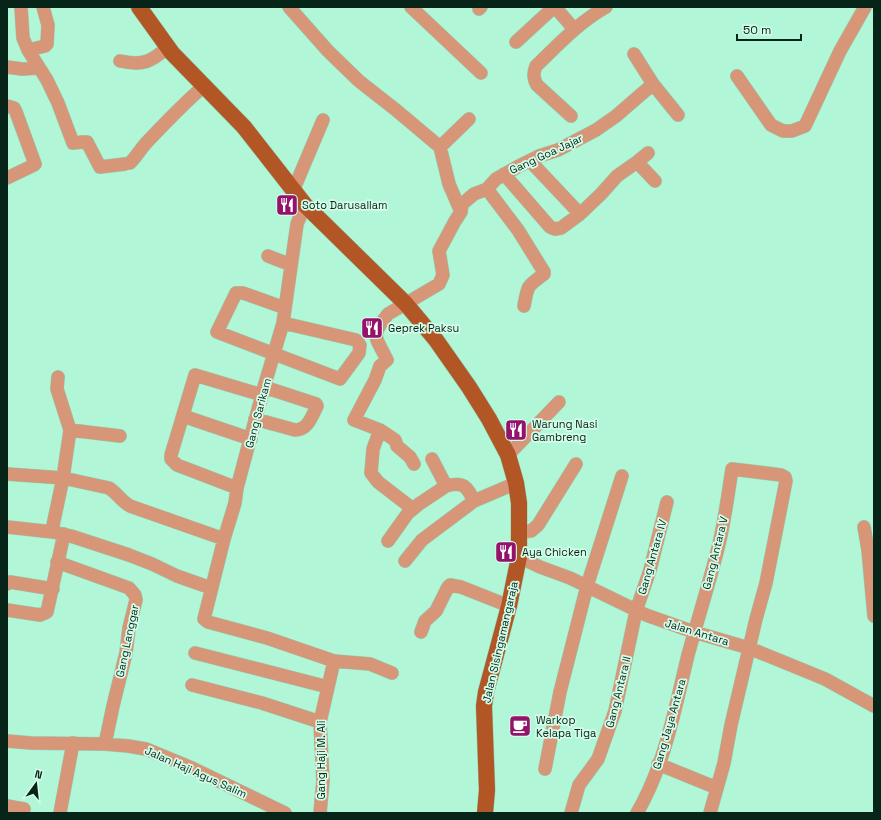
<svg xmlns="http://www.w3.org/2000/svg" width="881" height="820" viewBox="0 0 881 820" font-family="'Space Grotesk',sans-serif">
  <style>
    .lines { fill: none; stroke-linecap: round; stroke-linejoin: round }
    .minor-casing { stroke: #92d0b5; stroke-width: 14 }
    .major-casing { stroke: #92d0b5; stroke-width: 17 }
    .minor { stroke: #d79678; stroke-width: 13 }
    .major { stroke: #b35626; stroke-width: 16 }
    .labels { text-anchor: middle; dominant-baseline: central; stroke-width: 3.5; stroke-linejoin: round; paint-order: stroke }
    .street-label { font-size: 11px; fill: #072419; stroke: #d4fde9 }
    .poi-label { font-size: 11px; fill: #072419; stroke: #d4fde9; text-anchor: start }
  </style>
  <rect width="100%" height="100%" fill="#b0f6d7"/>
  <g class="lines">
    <g class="minor-casing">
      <path id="minor" d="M21,7l2,31 5,12 19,30 11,23 15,40 10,-1h4l13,25 25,-3
        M289,7l39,44 31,30 37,29 44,37 9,37 12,28
        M411,7l70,66
        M555,7l19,22
        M479,9l2,-2
        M516,42l38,-35
        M28,50l17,-4 2,-2 1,-19 -5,-18
        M634,54l19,30 25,31
        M120,61c23,5 31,1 48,-14
        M7,67l15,2 17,-1
        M737,76l34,49 12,6h9l13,-5 35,-75 25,-44
        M7,106l7,2 2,4 19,52 -1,1 -27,13
        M571,116l-34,-31c-4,-7 -4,-12 -1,-19 22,-21 43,-44 70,-59
        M440,147l29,-28
        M530,161l50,53
        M637,162l18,19
        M130,163c7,-7 11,-15 18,-22 18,-19 36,-38 56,-55
        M504,174l46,53 5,2 6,-1 19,-14 21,-20 16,-18 20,-14 11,-9
        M487,189l31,41 26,42v2c-17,13 -16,10 -20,32
        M293,191l30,-71
        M305,205l-8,19 -14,99 -19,64 -27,101 -2,15 -11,36 -20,80 4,3 59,16 67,23 36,3 22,9
        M268,256l23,9
        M283,323l73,17 4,5 -1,8 -19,26 -123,-47 19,-39h7l42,15
        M58,377l-1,12 13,41 -7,48 -11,52 1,2 18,4 58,19 23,9 25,12 34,12
        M183,416l68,23
        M255,419l40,11c13,0 17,-14 22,-24l-1,-2 -52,-17
        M70,430l50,6
        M380,430l-7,19 -2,24 7,9 35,27
        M508,455l51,-53
        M432,459l14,27c18,-5 21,1 28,15
        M414,464l-4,-7 -13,-11 -2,-6 -15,-10 -26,-10 21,-40 5,-14 7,-6c-11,-24 -18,-22 1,-46l51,-30 4,-9 -4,-24 16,-30 6,-9 1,-8 5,-4 7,-6 13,-5 9,-10 23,-13 20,-10 19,-6 38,-20 20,-14 37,-32
        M7,474l56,4 46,10c8,5 12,13 21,18l94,33
        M237,488l-60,-23 -6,-6v-4l24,-80 67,20
        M7,527l46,5
        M864,527l4,23 6,66
        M520,532l11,-1 7,-6 38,-61
        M388,541l20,-28 11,-9 27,-18
        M519,557l21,10 30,11 76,37 48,17 55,16 76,31 49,27
        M405,561l17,-21 52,-39 42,-18
        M57,562l72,26 6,7 1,5 -7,28 -3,25 -13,53 -8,38
        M7,584l3,-2 43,7
        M7,610l33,5 7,-3 17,-78
        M421,632l4,-11 11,-10 12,-24 2,-2 11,2 48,19
        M195,653l133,34
        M192,685l70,18 58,19
        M7,741l24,2 74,1 23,2 18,3 46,19 93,45
        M658,764l59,24
        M545,769l15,-77 27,-106 35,-110
        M7,806l17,3
        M60,813l13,-70
        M320,813l3,-32 -3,-59 14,-61
        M571,813l8,-28 19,-26 17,-48 21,-100 14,-41 17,-68
        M637,813c28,-48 38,-105 51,-158 10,-37 22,-74 31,-111 6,-25 9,-50 13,-75l49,6 4,2 1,4 -20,102 -10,36 -25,106 -7,38 -14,50"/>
    </g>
    <g class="major-casing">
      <path id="major" d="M139,7l33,46 72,74 61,78 101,99 30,36 33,47 20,32 19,36 8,28 3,20v54l-10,49 -23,86 -2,14 3,84 -2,23"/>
    </g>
    <use href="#minor" class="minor"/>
    <use href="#major" class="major"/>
  </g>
  <defs>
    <g id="restaurant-square" transform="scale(1.15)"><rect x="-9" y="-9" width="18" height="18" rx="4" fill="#94126b" stroke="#d4fde9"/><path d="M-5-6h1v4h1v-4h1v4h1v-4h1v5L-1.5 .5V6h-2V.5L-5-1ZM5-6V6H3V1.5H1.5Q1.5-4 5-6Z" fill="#fff"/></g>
    <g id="cafe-square" transform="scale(1.15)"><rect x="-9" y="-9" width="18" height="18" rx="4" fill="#94126b" stroke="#d4fde9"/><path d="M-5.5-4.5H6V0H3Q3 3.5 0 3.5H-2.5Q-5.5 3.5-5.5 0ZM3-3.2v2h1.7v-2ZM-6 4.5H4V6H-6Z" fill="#fff"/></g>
  </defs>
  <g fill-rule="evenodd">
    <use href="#restaurant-square" x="287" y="205"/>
    <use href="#restaurant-square" x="372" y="328"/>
    <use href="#restaurant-square" x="516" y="430"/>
    <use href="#restaurant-square" x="506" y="552"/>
    <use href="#cafe-square" x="520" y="726"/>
  </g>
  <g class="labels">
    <g class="street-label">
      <text transform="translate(546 154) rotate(-25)">Gang Goa Jajar</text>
      <text transform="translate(258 413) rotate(-75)">Gang Sarikam</text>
      <text transform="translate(715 553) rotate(-76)">Gang Antara V</text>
      <text transform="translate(652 557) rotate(-74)">Gang Antara IV</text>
      <text transform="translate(697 632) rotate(17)">Jalan Antara</text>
      <text transform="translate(127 641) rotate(-78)">Gang Langgar</text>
      <text transform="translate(500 642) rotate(-77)">Jalan Sisingamangaraja</text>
      <text transform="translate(618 692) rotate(-76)">Gang Antara II</text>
      <text transform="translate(669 724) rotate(-74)">Gang Jaya Antara</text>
      <text transform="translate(321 760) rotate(-90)">Gang Haji M. Ali</text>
      <text transform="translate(196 772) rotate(24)">Jalan Haji Agus Salim</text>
    </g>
    <g class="poi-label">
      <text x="302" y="205">Soto Darusallam</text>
      <text x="388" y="328">Geprek Paksu</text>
      <text x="532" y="424">Warung Nasi<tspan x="532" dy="13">Gambreng</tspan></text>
      <text x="522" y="552">Aya Chicken</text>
      <text x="536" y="720">Warkop<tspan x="536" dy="13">Kelapa Tiga</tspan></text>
    </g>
  </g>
  <rect width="881" height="820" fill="none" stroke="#072419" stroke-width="16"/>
  <g transform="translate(36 784) rotate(15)" stroke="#d4fde9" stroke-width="3" paint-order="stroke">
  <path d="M0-3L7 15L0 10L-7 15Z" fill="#072419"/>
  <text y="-6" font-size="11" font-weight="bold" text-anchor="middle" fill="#072419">N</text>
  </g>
  <path d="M737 34v6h64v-6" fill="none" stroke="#072419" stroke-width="2"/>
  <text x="743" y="34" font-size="12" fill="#072419" stroke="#d4fde9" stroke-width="3" paint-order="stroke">50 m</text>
</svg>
